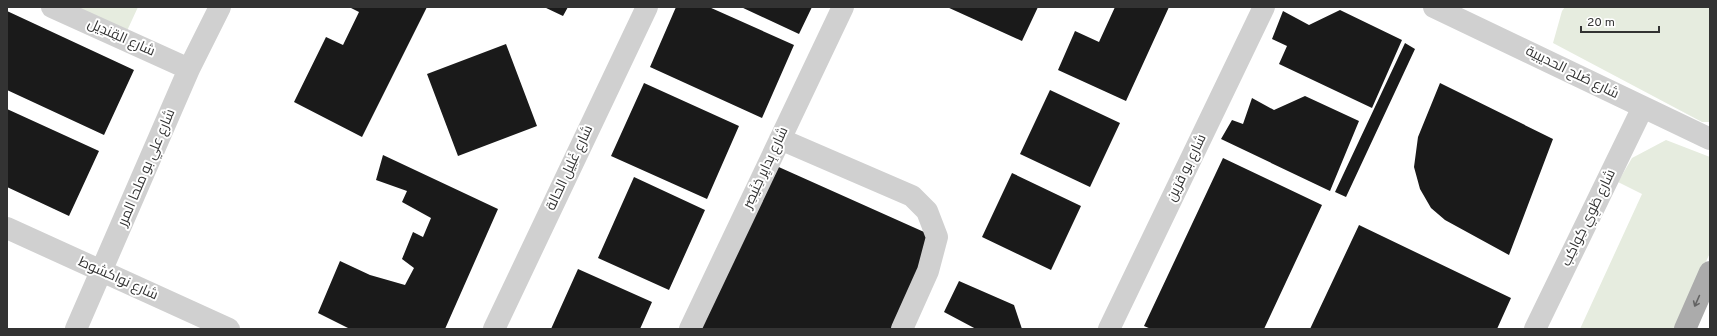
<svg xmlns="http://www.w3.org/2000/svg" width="1717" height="336" viewBox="0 0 1717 336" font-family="Overpass,Cairo,sans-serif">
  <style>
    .green { fill: #e6ecdf }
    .building { fill: #1a1a1a }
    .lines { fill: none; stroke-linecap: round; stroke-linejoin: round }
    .minor { stroke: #d0d0d0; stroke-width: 22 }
    .major { stroke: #ababab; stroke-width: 22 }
    .oneway { stroke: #636363 }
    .labels { text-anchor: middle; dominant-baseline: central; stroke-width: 4; stroke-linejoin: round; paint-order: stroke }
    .street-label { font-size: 14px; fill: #333; stroke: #fff }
  </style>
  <rect width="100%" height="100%" fill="#fff"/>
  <path class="green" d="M69,7h69l-12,26z
    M1565,7h145v115h-8l-149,-79 9,-32z
    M1666,140l44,17v96l-36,76h-94l62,-135 -24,-12 14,-24z"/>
  <path class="building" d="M349,7h78l-65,130 -68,-35 32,-65 17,8 16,-33z
    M544,7h24l-5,9z
    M676,7h33l85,38 -32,73 -112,-51z
    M741,7h71l-13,27z
    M947,7h91l-16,34z
    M1115,7h54l-43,94 -68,-31 17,-39 24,11z
    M1340,10l62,30 -30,68 -93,-44 8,-18 -15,-7 11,-28 26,14z
    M7,11l127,59 -30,65 -97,-45z
    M1405,43l10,6 -69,148 -11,-5z
    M506,44l31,82 -79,30 -31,-82z
    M644,83l95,43 -32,73 -96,-43z
    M1440,83l113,56 -44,116 -64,-35 -14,-12 -11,-19 -6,-22 4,-30z
    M1050,90l70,33 -30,64 -70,-33z
    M1305,96l54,25 -29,70 -109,-52 11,-19 11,4 9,-26 22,12z
    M7,109l92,42 -30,65 -62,-29z
    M383,155l115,54 -53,120h-95l-32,-16 22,-52 30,14 35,10 9,-17 -12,-9 11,-27 10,5 8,-19 -29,-16 5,-11 -31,-11z
    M1223,158l99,47 -58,124h-113l-7,-3z
    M772,164l161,72 -41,93h-192z
    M1012,173l69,33 -30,64 -69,-33z
    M634,177l71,33 -36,80 -71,-32z
    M1359,225l152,73 -14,31h-187z
    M578,269l74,33 -12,27h-89z
    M959,281l55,24 8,24h-46l-32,-17z"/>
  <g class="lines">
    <path class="minor" d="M52,7l137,62
      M1434,7l276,132
      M780,139l132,57 15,15 10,26 -9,34 -26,58
      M7,228l222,101
      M76,329l113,-260 31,-62
      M494,329l153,-322
      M690,329l153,-322
      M1109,329l155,-322
      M1535,329l108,-222"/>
    <path class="major" d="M1685,329l25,-57"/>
  </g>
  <defs><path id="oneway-shaft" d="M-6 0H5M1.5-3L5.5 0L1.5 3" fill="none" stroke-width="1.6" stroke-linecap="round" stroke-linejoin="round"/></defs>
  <use class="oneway" href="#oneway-shaft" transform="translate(1697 301) rotate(114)"/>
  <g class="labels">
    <g class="street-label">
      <text transform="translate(121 38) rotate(24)">شارع القِندِيل</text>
      <text transform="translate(1572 73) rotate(26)">شارع صُلح الحديبية</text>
      <text transform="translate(147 168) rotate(-67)">شارع علي بو ملحا المرر</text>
      <text transform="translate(570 168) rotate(-65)">شارع غَلِيل الحالة</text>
      <text transform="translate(766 168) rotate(-65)">شارع بِدايِر خِنَيصِر</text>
      <text transform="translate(1187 168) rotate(-64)">شارع بو قرَين</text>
      <text transform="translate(1589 218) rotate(-64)">شارع طَوِي كِواكِب</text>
      <text transform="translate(118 279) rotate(24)">شارع نواكشوط</text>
    </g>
  </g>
  <rect width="1717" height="336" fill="none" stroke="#333333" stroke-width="16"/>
  <path d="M1581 26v6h78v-6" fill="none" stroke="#333333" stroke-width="2"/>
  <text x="1587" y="26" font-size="12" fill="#333333" stroke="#ffffff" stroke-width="3" paint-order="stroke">20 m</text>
</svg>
